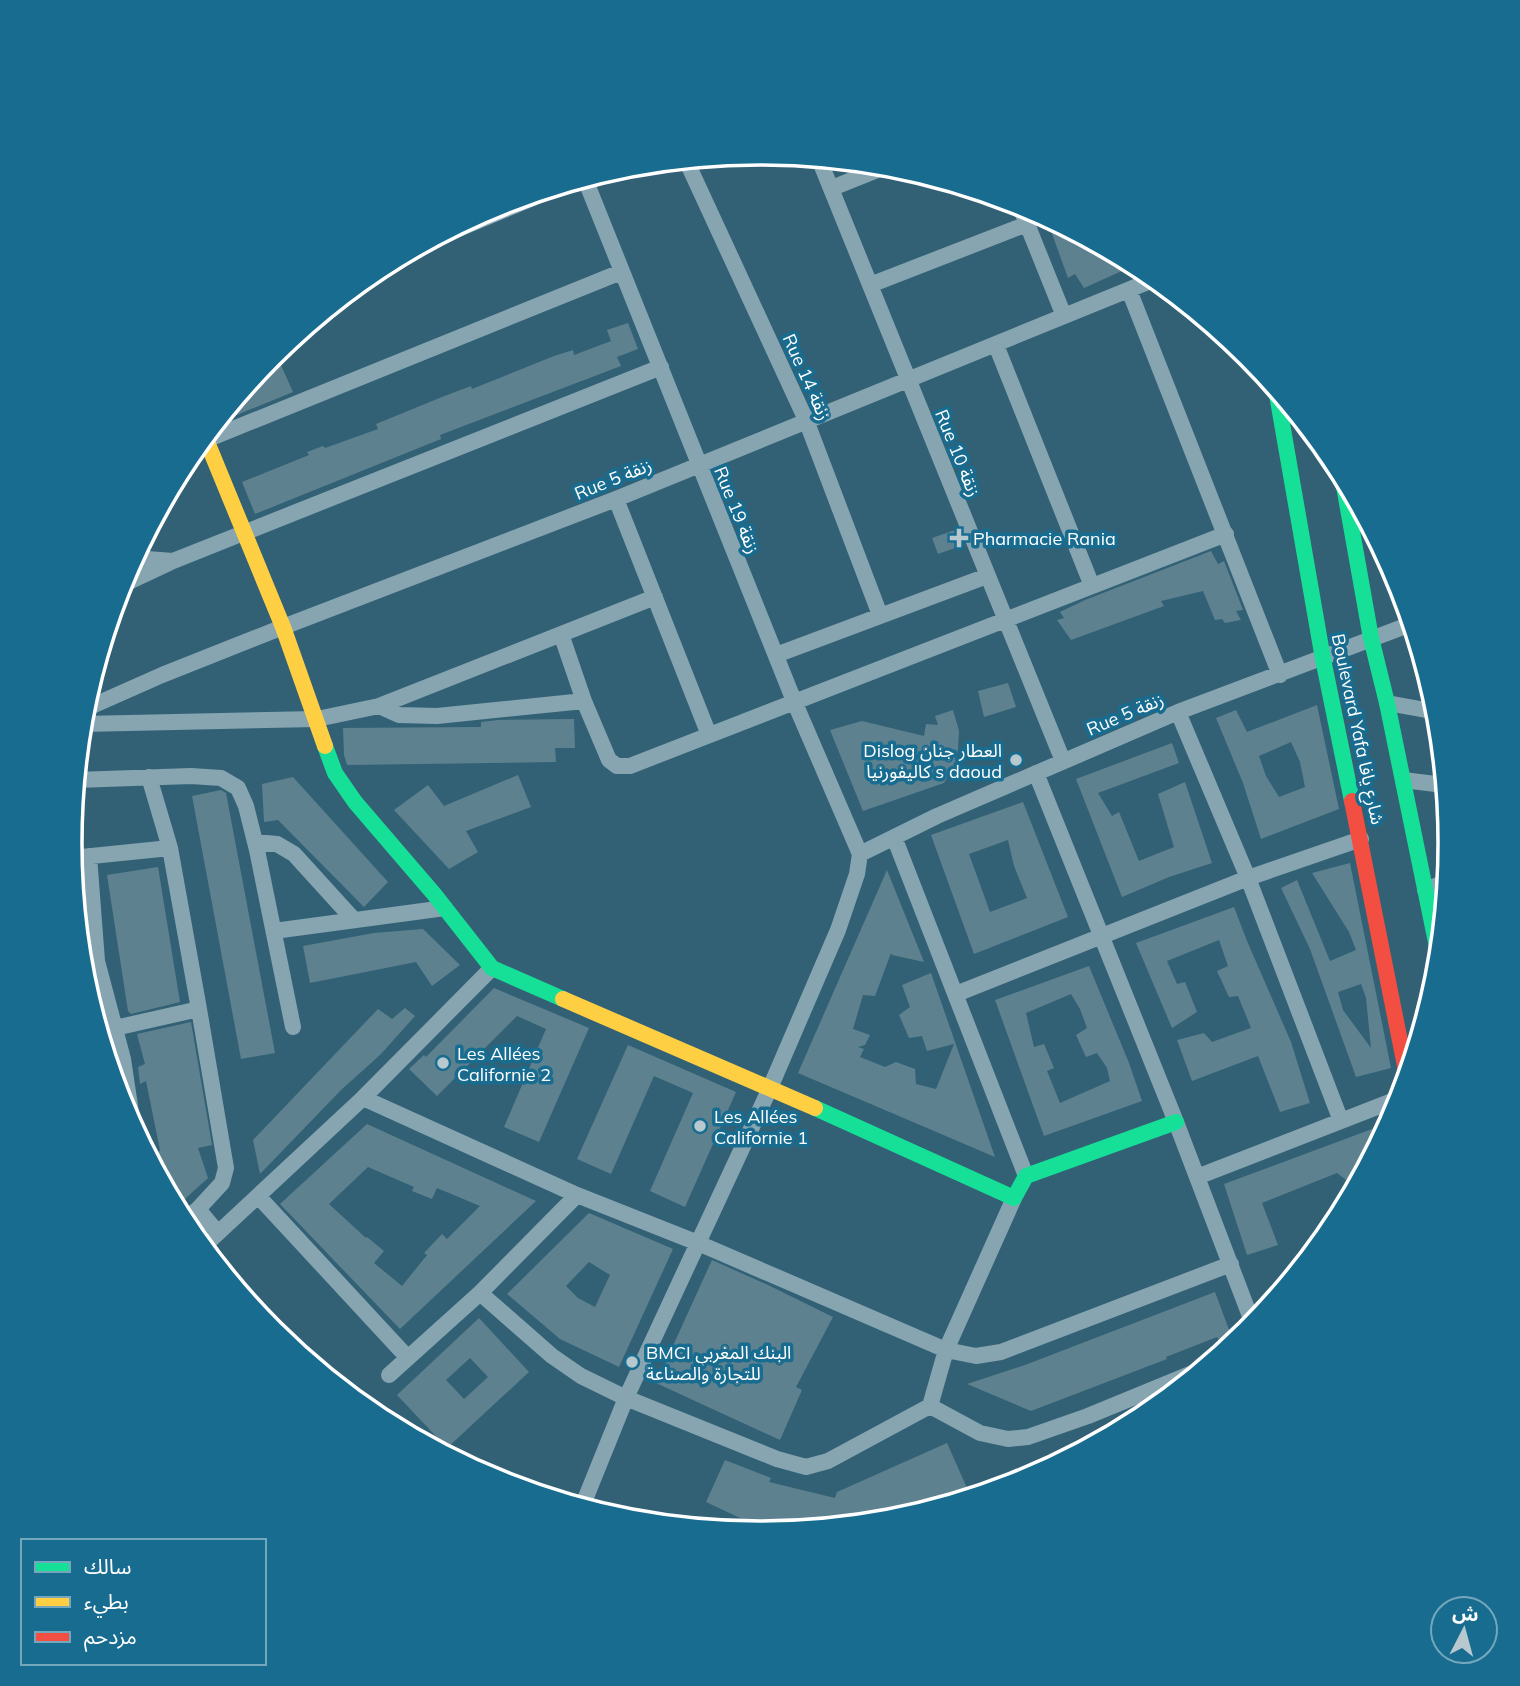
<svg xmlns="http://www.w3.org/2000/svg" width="1520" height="1686" viewBox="0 0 1520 1686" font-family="Mulish,'Noto Sans Arabic',sans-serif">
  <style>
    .green { fill: #2882a5 }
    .building { fill: #5e818f; fill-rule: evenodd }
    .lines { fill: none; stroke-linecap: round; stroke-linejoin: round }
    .street { stroke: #86a5b1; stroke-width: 16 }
    .fast { stroke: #16e098; stroke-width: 16 }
    .slow { stroke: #ffcf43; stroke-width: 16 }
    .jam { stroke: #f24e42; stroke-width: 16 }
    .poi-dot { fill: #b7c8cf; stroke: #176c90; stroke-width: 2.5 }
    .labels { text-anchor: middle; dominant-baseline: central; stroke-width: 7; stroke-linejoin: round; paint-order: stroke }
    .street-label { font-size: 18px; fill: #fff; stroke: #176c90 }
    .poi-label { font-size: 18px; fill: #fff; stroke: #176c90; text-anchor: start }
    .rim { fill: none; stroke: #fff; stroke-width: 3.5 }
  </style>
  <rect width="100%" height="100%" fill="#326175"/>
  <path class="green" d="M72,864l11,9 32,176 -9,3 -23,-75z"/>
  <path class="building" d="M1046,217l45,24 44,24 -51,23 -9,-14 -7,4z
    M628,323l10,26 -21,8 4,9 -181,69 1,4 -186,75 -13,-32 67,-27 -2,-3 16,-6 2,2 53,-19 -2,-5 66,-27 29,-11 1,3 82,-33 19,-6 1,5 37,-14 -4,-11z
    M275,352l18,40 -76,31 55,-68z
    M958,529l6,16 -26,9 -6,-16z
    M1211,551l7,13 6,-3 19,49 -7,1 5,9 -16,3 -3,-4 -7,1 -12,-29 -42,10 3,5 -93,34 -14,-20 7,-2 -4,-6 25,-12z
    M1008,683l8,24 -32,10 -6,-26z
    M1317,705l22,104 -78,30 -18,-56 -27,-65 20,-8 11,22zM1291,742l9,20 5,25 -26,10 -13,-21 -7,-20z
    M953,710l6,21 -1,18 -3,16 -11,18 -81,28 -33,-81 32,-9 62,15 2,-12 12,1 -3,-9z
    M574,719l1,29h-20l1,14 -209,3 -3,-10 -1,-27 138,-1v-5l17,-2z
    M1172,743l7,20 -81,30 14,23 7,-4 20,49 35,-14 -16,-53 27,-12 27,81 -43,14 -47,20 -46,-118z
    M518,775l13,32 -65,24 12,21 -29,17 -55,-59 34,-25 16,21z
    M293,777l95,105 -24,25 -86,-87 -14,2 -2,-38z
    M221,790l5,3 49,260 -34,6 -49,-263z
    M1023,802l45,115 -94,37 -43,-119zM1008,840l6,26 13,32 -37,14 -21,-58z
    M1350,863l41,205 -35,9 -46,-128 -29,-61 16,-8 33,81 26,-11 -7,-18 -37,-59zM1361,984l5,14 5,50 -28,-38 -5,-18z
    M158,867l22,135 -49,12 -3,-3 -21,-136z
    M887,870l37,92 -32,-7 -1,-2 -16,43 -12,-1 -10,34 17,6 -5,10 -7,2 6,2 -4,8 25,10 11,-5 19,7 1,15 20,5 18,-45 -27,7 -5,-15 -13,2 -10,-23 11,-8 -8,-22 29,-12 64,184 -197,-84z
    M1234,907l13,34 44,101 19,61 -30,9 -22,-56 -66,25 -15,-41 27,-7 8,9 39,-14 -13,-32 -9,1 -12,-26 11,-5 -9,-26 -52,21 10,23 8,-2 12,30 -25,16 -36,-85z
    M423,929l37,36 -28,21 -16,-24 -106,21 -7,-37 71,-13z
    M1089,966l40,97 13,38 -98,35 -49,-136zM1071,994l9,15 7,19 -11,7 10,22 11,-4 10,15 3,13 -50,22 -13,-32 7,-3 -10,-24 -10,3 -8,-34z
    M494,988l95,40 -50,114 -35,-15 42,-98 -29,-13 -80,80 -28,-27 15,-14 2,2z
    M405,1008l10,8 -34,38 -40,36 -81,84 -7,-34 125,-131 14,10z
    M191,1022l21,123 -14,3 10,30 -32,29 -24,-45 8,-12 -14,-69 -6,3 -2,-17 7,-3 -8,-30z
    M628,1045l108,47 -51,115 -35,-16 43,-98 -39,-17 -43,98 -34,-15z
    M367,1124l169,77 -136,128 -120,-125zM368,1167l46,20 -2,4 20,8 5,-11 43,18 -33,33 -5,-5 -18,19 3,2 -25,31 -28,-23 10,-12 -17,-14 -1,1 -37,-34z
    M1372,1129l5,17 -22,41 -18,-14 -75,30 16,42 -31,10 -23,-71z
    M589,1213l84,36 -54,118 -59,-28 -53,-45zM589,1262l21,13 -15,32 -17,-9 -12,-12z
    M712,1260l56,25 65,32 -37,70 6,3 -22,50 -124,-57z
    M1215,1292l16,43 -12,5 -2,-3 -51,20 1,2 -136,52 -64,-27 58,-19z
    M479,1318l50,54 -82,76 -50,-53zM470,1358l18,19 -24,22 -18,-19z
    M947,1443l20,45 -73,32 -124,12 -64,-30 19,-42 46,18 -2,4 66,16 2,-6z"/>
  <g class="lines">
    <path class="street" d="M819,159l244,602
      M686,160l120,260 74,195
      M585,179l209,522 66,153
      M832,188l55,-22
      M1019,204l45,112
      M434,239l135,-56
      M870,285l157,-61
      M1129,290l151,385
      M996,345l96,241
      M201,442l420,-170
      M616,499l93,236
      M134,558l39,3 488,-194
      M120,586l51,-24
      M561,634l23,67 25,59 8,6h13l596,-232
      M776,655l211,-79
      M1387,703l50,9
      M379,706l20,9 38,1 147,-15
      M83,710l79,-35 121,-48 333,-128 539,-220
      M1178,712l70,166 93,243
      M82,724l235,-5 62,-13 276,-109
      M1036,773l140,349 77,202
      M76,780l115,-4 30,2 17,10 8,18 11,44 36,177
      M1403,780l41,5
      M894,837l132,339
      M255,842l22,2 17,10 60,66
      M860,854l77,-38 241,-104 233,-88
      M89,856l8,105 26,98 10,67
      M72,858l98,-10
      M1425,890l21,-8
      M274,931l171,-23
      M956,994l292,-116 113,-39
      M199,1009l27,159 -4,15 -24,26 20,24
      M115,1028l84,-19 -29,-161 -21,-71
      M363,1098l214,97
      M1197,1177l203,-79
      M258,1196l150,162
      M183,1221l15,-12
      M203,1247l160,-149 129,-130
      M480,1293l72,63 29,20 45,22 151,61 29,8 22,-6 102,-55 16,-56 68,-152
      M389,1375l91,-82 97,-98 121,48 248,107 30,6 25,-4 230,-88
      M930,1406l50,27 28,6 20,-2 60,-21 112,-46
      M582,1507l44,-109 144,-310 68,-158 19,-56 3,-20"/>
    <path class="fast" d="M1276,389l47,270 29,142
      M1342,475l29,163 16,65 52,254
      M325,746l10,27 20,29 79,92 58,74 71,31
      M815,1108l199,90 12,-22 150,-54"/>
    <path class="slow" d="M205,437l78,190 42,119
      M563,999l252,109"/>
    <path class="jam" d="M1352,801l55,275"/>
  </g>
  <g class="poi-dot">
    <path d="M955.5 527.5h7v7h7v7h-7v7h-7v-7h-7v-7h7z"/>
    <circle cx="1016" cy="760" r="7"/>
    <circle cx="443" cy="1063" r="7"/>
    <circle cx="700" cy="1126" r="7"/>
    <circle cx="632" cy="1362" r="7"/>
  </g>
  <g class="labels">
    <g class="street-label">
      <text transform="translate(807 377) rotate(66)">Rue 14 زنقة</text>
      <text transform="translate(958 453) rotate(68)">Rue 10 زنقة</text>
      <text transform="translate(613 479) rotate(-22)">Rue 5 زنقة</text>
      <text transform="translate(737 510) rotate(68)">Rue 19 زنقة</text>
      <text transform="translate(1125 714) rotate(-23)">Rue 5 زنقة</text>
      <text transform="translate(1358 729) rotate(78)">Boulevard Yafa شارع يافا</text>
    </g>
    <g class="poi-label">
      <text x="973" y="538">Pharmacie Rania</text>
      <text x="1002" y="750" text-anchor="end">Dislog العطار جنان<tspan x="1002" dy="21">كاليفورنيا s daoud</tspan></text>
      <text x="457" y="1053">Les Allées<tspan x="457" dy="21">Californie 2</tspan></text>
      <text x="714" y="1116">Les Allées<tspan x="714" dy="21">Californie 1</tspan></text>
      <text x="646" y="1352">BMCI البنك المغربي<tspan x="646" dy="21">للتجارة والصناعة</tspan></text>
    </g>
  </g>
  <path d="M0 0H1520V1686H0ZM82 843a678 678 0 1 1 1356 0a678 678 0 1 1-1356 0Z" fill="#176c90" fill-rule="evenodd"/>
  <path class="rim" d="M82 843a678 678 0 1 1 1356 0a678 678 0 1 1-1356 0Z"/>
  <rect x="21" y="1539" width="245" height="126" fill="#176c90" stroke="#74a7bc" stroke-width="2"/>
  <rect x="35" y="1562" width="35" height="10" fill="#16e098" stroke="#74a7bc" stroke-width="2"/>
  <text x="84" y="1574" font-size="21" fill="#ffffff">سالك</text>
  <rect x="35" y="1597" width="35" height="10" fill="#ffcf43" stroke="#74a7bc" stroke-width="2"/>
  <text x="84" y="1609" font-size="21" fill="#ffffff">بطيء</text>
  <rect x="35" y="1632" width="35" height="10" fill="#f24e42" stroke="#74a7bc" stroke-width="2"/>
  <text x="84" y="1644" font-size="21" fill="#ffffff">مزدحم</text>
  <g transform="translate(1464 1630) rotate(6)"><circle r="33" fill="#176c90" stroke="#74a7bc" stroke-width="2"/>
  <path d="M0-5L12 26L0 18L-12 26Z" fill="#b7c8cf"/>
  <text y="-10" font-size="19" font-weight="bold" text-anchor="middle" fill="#ffffff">ش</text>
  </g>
</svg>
